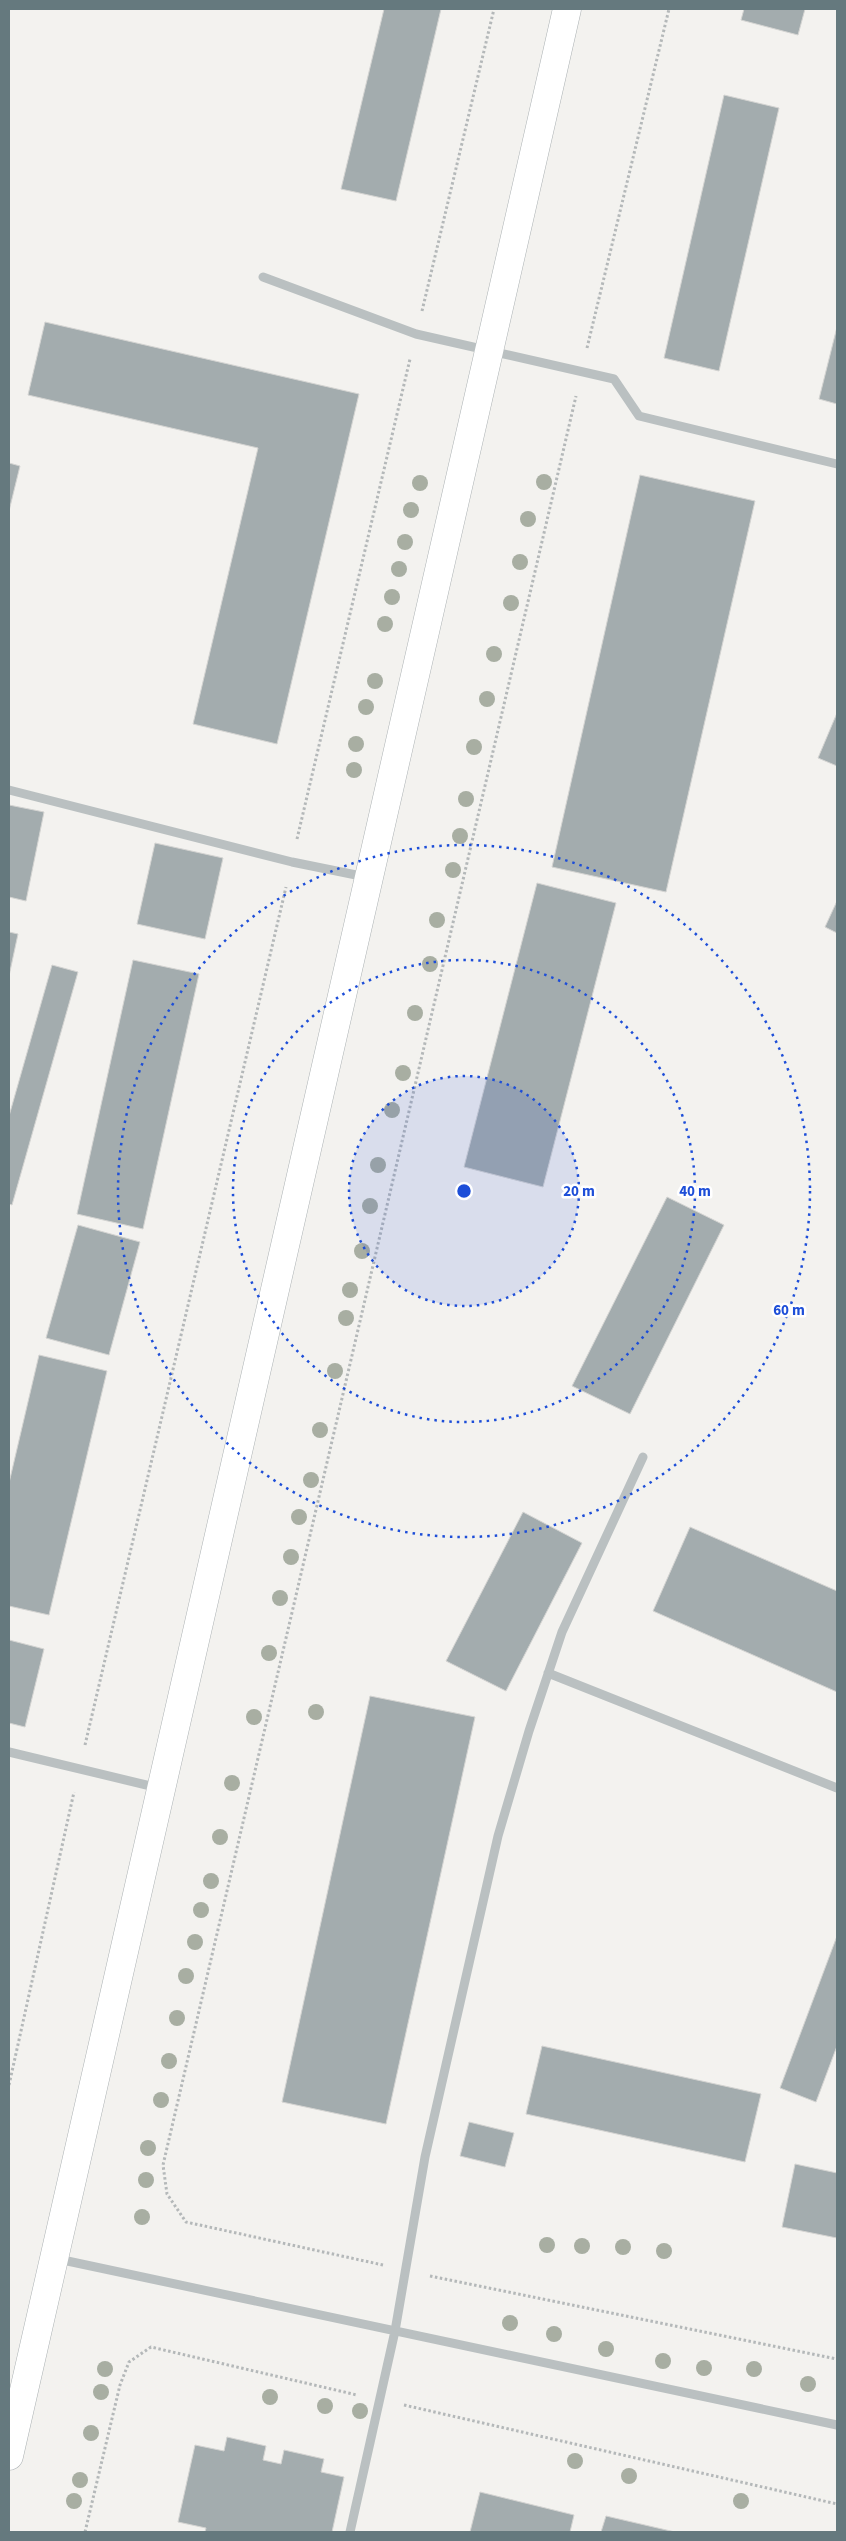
<svg xmlns="http://www.w3.org/2000/svg" width="846" height="2541" viewBox="0 0 846 2541" font-family="'Source Sans 3',sans-serif">
  <style>
    .building { fill: #a3acae; stroke: #d4d4d2 }
    .lines { fill: none; stroke-linecap: round; stroke-linejoin: round }
    .major-casing { stroke: #acb2b4; stroke-width: 29 }
    .path { stroke: #b4b8b9; stroke-width: 3; stroke-dasharray: 2.5 2.5; stroke-linecap: butt }
    .minor { stroke: #bac0c1; stroke-width: 9 }
    .major { stroke: #fff; stroke-width: 28 }
    .tree { fill: #a8aea2 }
    .ring { fill: none; stroke: #1d4ed8; stroke-width: 2.5; stroke-dasharray: 2.5 5 }
    .centre { fill: #1d4ed8; stroke: #fff; stroke-width: 2.5 }
    .ring-label { font-size: 15px; text-anchor: middle; font-weight: bold; fill: #1d4ed8; stroke: #fff; stroke-width: 5; stroke-linejoin: round; paint-order: stroke }
  </style>
  <rect width="100%" height="100%" fill="#f3f2ef"/>
  <path class="building" d="M384,9h57l-45,192 -55,-12z
    M744,9h61l-7,26 -57,-15z
    M724,95l55,13 -60,263 -55,-13z
    M45,322l314,72 -82,350 -84,-20 65,-276 -230,-53z
    M837,327v77l-18,-5z
    M9,463l11,3 -11,45z
    M640,475l115,26 -89,391 -114,-25z
    M837,713v53l-19,-8z
    M9,805l35,7 -18,89 -17,-4z
    M155,843l68,15 -18,81 -68,-15z
    M537,883l79,20 -73,284 -79,-20z
    M837,901v32l-12,-6z
    M9,932l9,2 -9,42z
    M133,960l66,14 -56,255 -66,-15z
    M52,965l26,7 -66,233 -3,-1v-88z
    M667,1197l57,28 -94,189 -58,-28z
    M78,1225l62,17 -31,113 -63,-17z
    M39,1355l68,16 -58,244 -40,-9v-123z
    M523,1512l59,31 -76,148 -60,-30z
    M690,1527l147,64v101l-184,-81z
    M9,1640l35,9 -19,78 -16,-4z
    M370,1696l105,21 -89,407 -104,-22z
    M837,1936v110l-21,56 -36,-14z
    M542,2046l219,48 -16,68 -219,-48z
    M469,2122l45,11 -9,34 -45,-11z
    M795,2164l42,9v65l-55,-11z
    M227,2437l39,9 -3,14 18,4 3,-14 40,9 -3,13 23,5 -12,55h-127l1,-4 -28,-6 17,-77 29,6z
    M480,2492l94,23 -4,17h-100z
    M606,2516l69,16h-74z"/>
  <g class="lines">
    <g class="major-casing">
      <path id="major" d="M9,2456l558,-2447"/>
    </g>
    <path class="path" d="M422,311l72,-302
      M587,348l82,-339
      M297,839l113,-480
      M85,1745l201,-858
      M9,2085l65,-293
      M383,2265l-197,-43 -19,-28 -4,-29 413,-1769
      M430,2276l407,83
      M404,2405l433,99
      M85,2532l35,-147 9,-23 22,-15 206,48"/>
    <path class="minor" d="M263,277l153,57 198,45 25,37 198,48
      M9,790l283,72 74,15
      M548,1673l289,115
      M9,1752l150,36
      M58,2259l779,166
      M350,2532l45,-201 30,-174 73,-321 31,-105 33,-99 81,-175"/>
    <use href="#major" class="major"/>
  </g>
  <g class="tree">
    <circle cx="544" cy="482" r="8"/>
    <circle cx="420" cy="483" r="8"/>
    <circle cx="411" cy="510" r="8"/>
    <circle cx="528" cy="519" r="8"/>
    <circle cx="405" cy="542" r="8"/>
    <circle cx="520" cy="562" r="8"/>
    <circle cx="399" cy="569" r="8"/>
    <circle cx="392" cy="597" r="8"/>
    <circle cx="511" cy="603" r="8"/>
    <circle cx="385" cy="624" r="8"/>
    <circle cx="494" cy="654" r="8"/>
    <circle cx="375" cy="681" r="8"/>
    <circle cx="487" cy="699" r="8"/>
    <circle cx="366" cy="707" r="8"/>
    <circle cx="356" cy="744" r="8"/>
    <circle cx="474" cy="747" r="8"/>
    <circle cx="354" cy="770" r="8"/>
    <circle cx="466" cy="799" r="8"/>
    <circle cx="460" cy="836" r="8"/>
    <circle cx="453" cy="870" r="8"/>
    <circle cx="437" cy="920" r="8"/>
    <circle cx="430" cy="964" r="8"/>
    <circle cx="415" cy="1013" r="8"/>
    <circle cx="403" cy="1073" r="8"/>
    <circle cx="392" cy="1110" r="8"/>
    <circle cx="378" cy="1165" r="8"/>
    <circle cx="370" cy="1206" r="8"/>
    <circle cx="362" cy="1251" r="8"/>
    <circle cx="350" cy="1290" r="8"/>
    <circle cx="346" cy="1318" r="8"/>
    <circle cx="335" cy="1371" r="8"/>
    <circle cx="320" cy="1430" r="8"/>
    <circle cx="311" cy="1480" r="8"/>
    <circle cx="299" cy="1517" r="8"/>
    <circle cx="291" cy="1557" r="8"/>
    <circle cx="280" cy="1598" r="8"/>
    <circle cx="269" cy="1653" r="8"/>
    <circle cx="316" cy="1712" r="8"/>
    <circle cx="254" cy="1717" r="8"/>
    <circle cx="232" cy="1783" r="8"/>
    <circle cx="220" cy="1837" r="8"/>
    <circle cx="211" cy="1881" r="8"/>
    <circle cx="201" cy="1910" r="8"/>
    <circle cx="195" cy="1942" r="8"/>
    <circle cx="186" cy="1976" r="8"/>
    <circle cx="177" cy="2018" r="8"/>
    <circle cx="169" cy="2061" r="8"/>
    <circle cx="161" cy="2100" r="8"/>
    <circle cx="148" cy="2148" r="8"/>
    <circle cx="146" cy="2180" r="8"/>
    <circle cx="142" cy="2217" r="8"/>
    <circle cx="547" cy="2245" r="8"/>
    <circle cx="582" cy="2246" r="8"/>
    <circle cx="623" cy="2247" r="8"/>
    <circle cx="664" cy="2251" r="8"/>
    <circle cx="510" cy="2323" r="8"/>
    <circle cx="554" cy="2334" r="8"/>
    <circle cx="606" cy="2349" r="8"/>
    <circle cx="663" cy="2361" r="8"/>
    <circle cx="704" cy="2368" r="8"/>
    <circle cx="105" cy="2369" r="8"/>
    <circle cx="754" cy="2369" r="8"/>
    <circle cx="808" cy="2384" r="8"/>
    <circle cx="101" cy="2392" r="8"/>
    <circle cx="270" cy="2397" r="8"/>
    <circle cx="325" cy="2406" r="8"/>
    <circle cx="360" cy="2411" r="8"/>
    <circle cx="91" cy="2433" r="8"/>
    <circle cx="575" cy="2461" r="8"/>
    <circle cx="629" cy="2476" r="8"/>
    <circle cx="80" cy="2480" r="8"/>
    <circle cx="74" cy="2501" r="8"/>
    <circle cx="741" cy="2501" r="8"/>
  </g>
  <circle cx="464" cy="1191" r="115" fill="#1d4ed8" fill-opacity=".12"/>
  <g class="ring">
    <circle cx="464" cy="1191" r="115"/>
    <circle cx="464" cy="1191" r="231"/>
    <circle cx="464" cy="1191" r="346"/>
  </g>
  <circle cx="464" cy="1191" r="8" class="centre"/>
  <g class="ring-label">
    <text x="579" y="1196">20 m</text>
    <text x="695" y="1196">40 m</text>
    <text x="789" y="1315">60 m</text>
  </g>
  <rect width="846" height="2541" fill="none" stroke="#65797e" stroke-width="20"/>
</svg>
